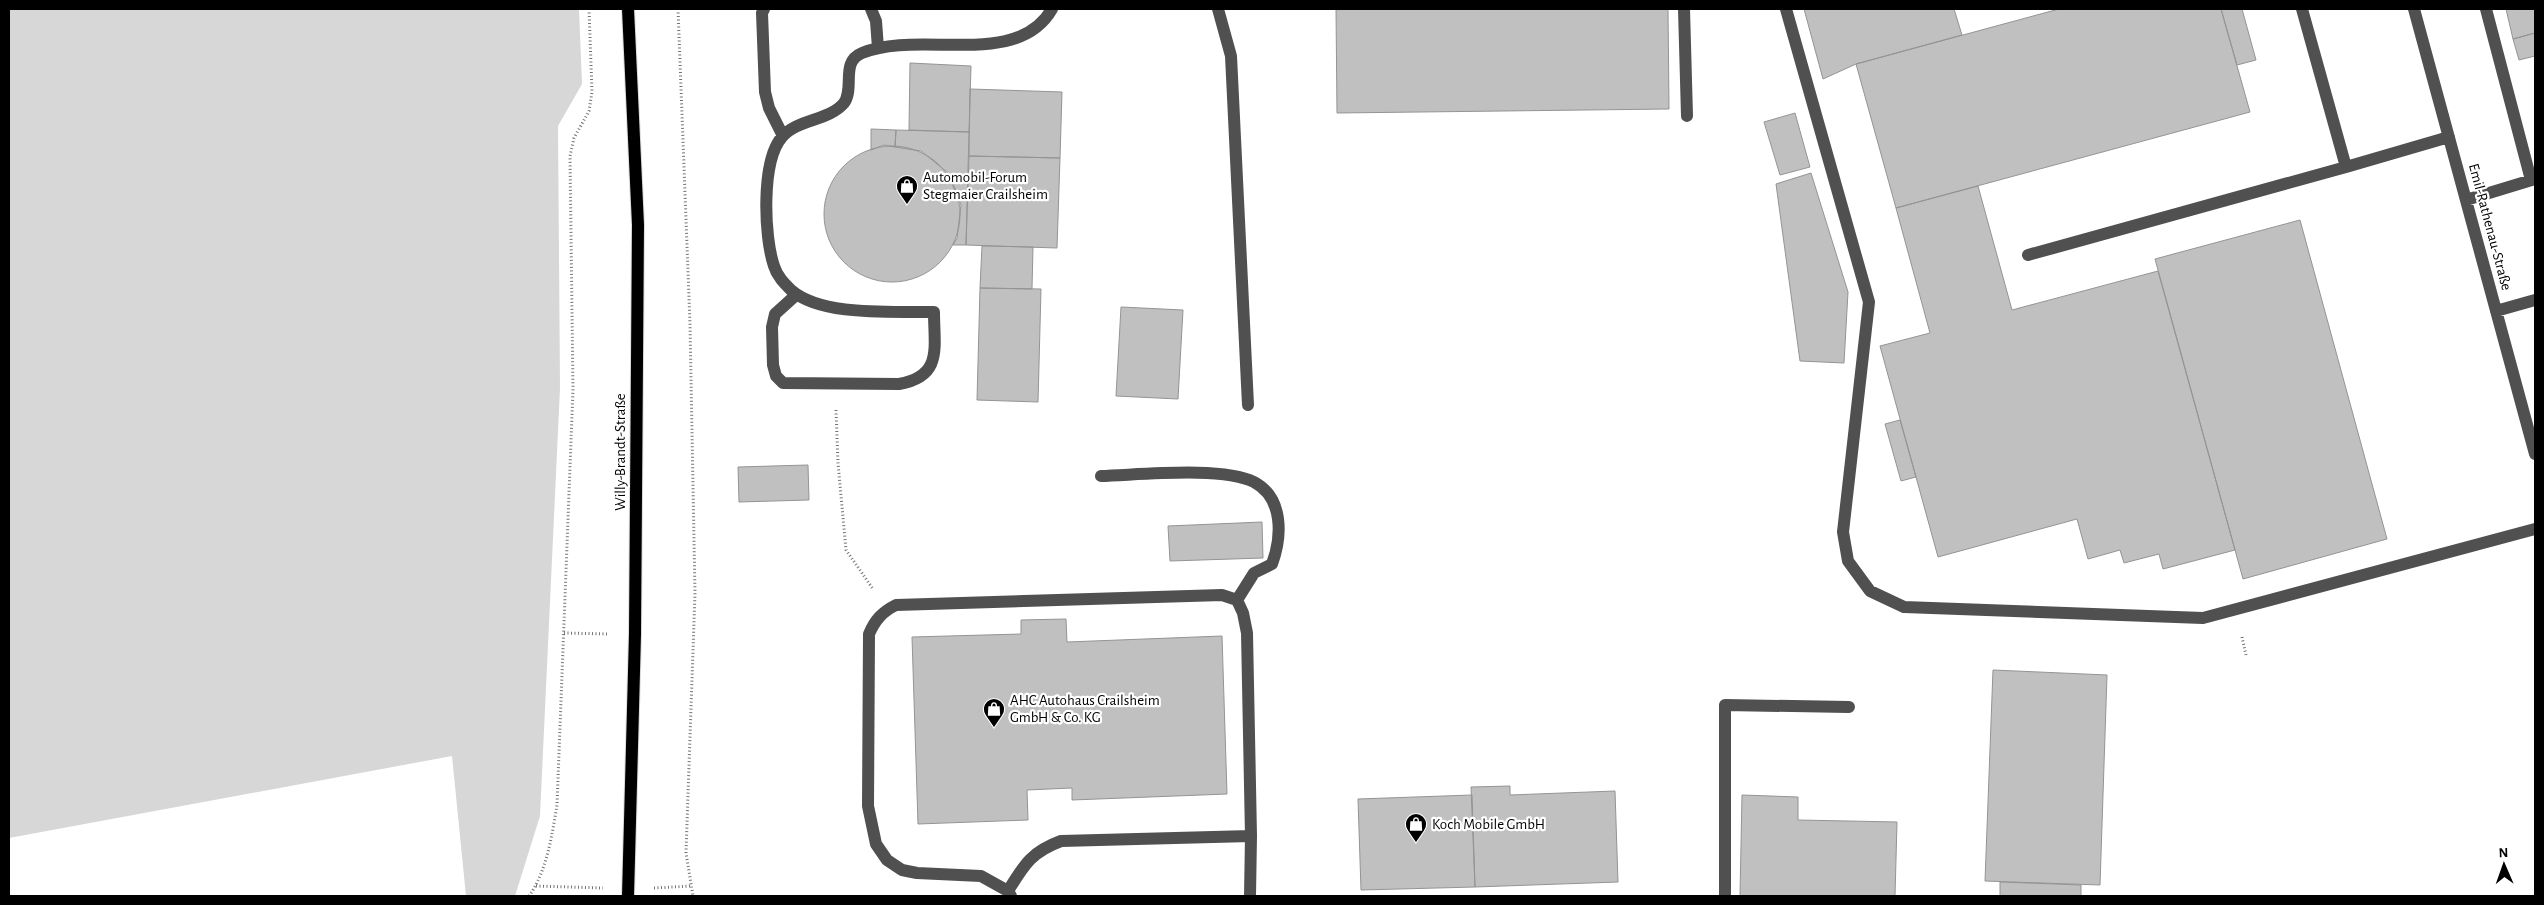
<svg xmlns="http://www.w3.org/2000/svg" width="2544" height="905" viewBox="0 0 2544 905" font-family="'Alegreya Sans',sans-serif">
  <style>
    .green { fill: #d7d7d7 }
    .building { fill: #c0c0c0; stroke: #949494 }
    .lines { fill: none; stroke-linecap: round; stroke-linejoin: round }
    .major-casing { stroke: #dbdbdb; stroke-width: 14 }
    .path { stroke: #727272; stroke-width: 3; stroke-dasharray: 1 2.5; stroke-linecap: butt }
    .minor { stroke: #505050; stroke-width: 12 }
    .major { stroke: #000; stroke-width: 12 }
    .labels { text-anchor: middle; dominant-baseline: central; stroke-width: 4.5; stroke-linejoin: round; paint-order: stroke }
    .poi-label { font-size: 15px; fill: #000; stroke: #fff; text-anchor: start }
    .street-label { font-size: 15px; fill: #000; stroke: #fff }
  </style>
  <rect width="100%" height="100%" fill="#fff"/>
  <path class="green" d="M9,9h570l3,75 -24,42 2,262 -20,428 -25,80h-49l-14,-140 -443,82z"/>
  <path class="building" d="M1336,9h332l1,100 -332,4z
    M1804,9h150l8,26 -106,29 -33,15z
    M2059,9h162l29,103 -354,96 -40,-144z
    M2221,9h21l14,51 -19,5z
    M2506,9h29v24l-22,6z
    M2535,33v23l-16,4 -6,-21z
    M910,63l61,3 -2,66 -60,-2z
    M970,89l92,3 -2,66 -91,-2z
    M1795,113l15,54 -30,8 -16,-53z
    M871,129l25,1 -1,17 -11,-2 -13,5z
    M896,130l73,2 -3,113h-13l4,-7 4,-33 -14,-33 -26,-21 -26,-4z
    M824 214a68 68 0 1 1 136 0a68 68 0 1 1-136 0Z
    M969,156l91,2 -3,90 -91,-3z
    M1811,173l37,119 -4,71 -44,-2 -24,-177z
    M1978,186l34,124 146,-39 77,279 -72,19 -4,-15 -35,9 -4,-13 -32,9 -11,-40 -139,38 -58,-211 50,-13 -34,-125z
    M2300,220l87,319 -144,40 -88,-320z
    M982,246l51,1 -1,42 -52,-1z
    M980,288l61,1 -3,113 -61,-2z
    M1121,307l62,3 -5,89 -62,-3z
    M1900,420l16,57 -15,4 -16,-57z
    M808,465l1,35 -70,2 -1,-35z
    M1262,522l1,36 -93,3 -2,-35z
    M1066,619l1,23 155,-6 5,158 -155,6v-12l-45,2 1,30 -110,4 -6,-187 109,-3v-14z
    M1993,670l114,5 -7,210 -115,-4z
    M1510,786v9l105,-4 3,91 -143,5 -4,-100z
    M1472,795l3,92 -114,3 -3,-91z
    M1742,795l56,2v23l99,2 -2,74h-155z
    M2000,882l81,3v11h-81z"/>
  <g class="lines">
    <g class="major-casing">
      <path id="major" d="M628,896l7,-262 3,-409 -10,-216"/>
    </g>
    <path class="path" d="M678,9l12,315 5,269 -9,260 7,43
      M836,410l2,53 8,87 27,39
      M564,633l45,1
      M2242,637l4,18
      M536,886l67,2
      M654,888l37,-2
      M529,896c18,-25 23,-61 28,-91l16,-416 -3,-233 4,-18 15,-27 3,-19 -3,-83"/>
    <path class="minor" d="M764,9l-2,4 3,79 4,16 14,28
      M871,9l5,12 2,27
      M1218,9l13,47 17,349
      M1684,9l3,107
      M1786,9l83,293 -26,230 5,29 22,30 34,16 299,11 332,-89
      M2414,9l121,445
      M2486,9l45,171
      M2346,167l103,-30
      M2466,200l69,-21
      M2028,255l318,-88 -44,-158
      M796,295l-21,19 -3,13 1,38 3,11 7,7 116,1c44,-8 35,-36 35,-72 -41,-1 -112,5 -143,-22 -7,-7 -14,-14 -17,-24 -10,-29 -13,-105 8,-129 15,-18 47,-16 62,-34 11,-15 -4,-41 18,-50 57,-24 155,17 190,-44
      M2496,311l39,-11
      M1101,476c38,-1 121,-10 153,6 30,16 28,55 18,82l-18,9 -17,27
      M1008,891c16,-26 23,-39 53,-50l190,-5
      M1011,896l-3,-5 -27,-15 -64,-3 -15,-3 -15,-10 -11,-16 -8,-38 1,-172c6,-14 13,-22 27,-29l326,-10 15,5 6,13 4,20 4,203 -1,60
      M1725,896v-191l124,2"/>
    <use href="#major" class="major"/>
  </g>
  <defs>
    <g id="shop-pin" transform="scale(1.125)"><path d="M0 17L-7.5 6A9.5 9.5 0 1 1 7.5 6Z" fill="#000" stroke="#fff"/><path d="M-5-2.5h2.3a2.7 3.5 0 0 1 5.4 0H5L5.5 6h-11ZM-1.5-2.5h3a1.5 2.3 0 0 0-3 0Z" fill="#fff"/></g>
  </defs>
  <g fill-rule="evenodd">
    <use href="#shop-pin" x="907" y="186"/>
    <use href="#shop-pin" x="994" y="709"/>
    <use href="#shop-pin" x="1416" y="824"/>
  </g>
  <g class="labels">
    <g class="poi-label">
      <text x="923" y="177">Automobil-Forum<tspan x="923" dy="17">Stegmaier Crailsheim</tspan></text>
      <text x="1010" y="700">AHC Autohaus Crailsheim<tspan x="1010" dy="17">GmbH &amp; Co. KG</tspan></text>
      <text x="1432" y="824">Koch Mobile GmbH</text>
    </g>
    <g class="street-label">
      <text transform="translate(2490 227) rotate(75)">Emil-Rathenau-Straße</text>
      <text transform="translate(620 452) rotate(-90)">Willy-Brandt-Straße</text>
    </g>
  </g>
  <rect width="2544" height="905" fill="none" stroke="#000000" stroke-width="20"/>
  <g transform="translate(2504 865) rotate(358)" stroke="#ffffff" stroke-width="4" paint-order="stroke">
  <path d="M0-4L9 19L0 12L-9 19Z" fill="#000000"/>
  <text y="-8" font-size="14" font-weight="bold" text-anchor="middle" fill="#000000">N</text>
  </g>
</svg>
